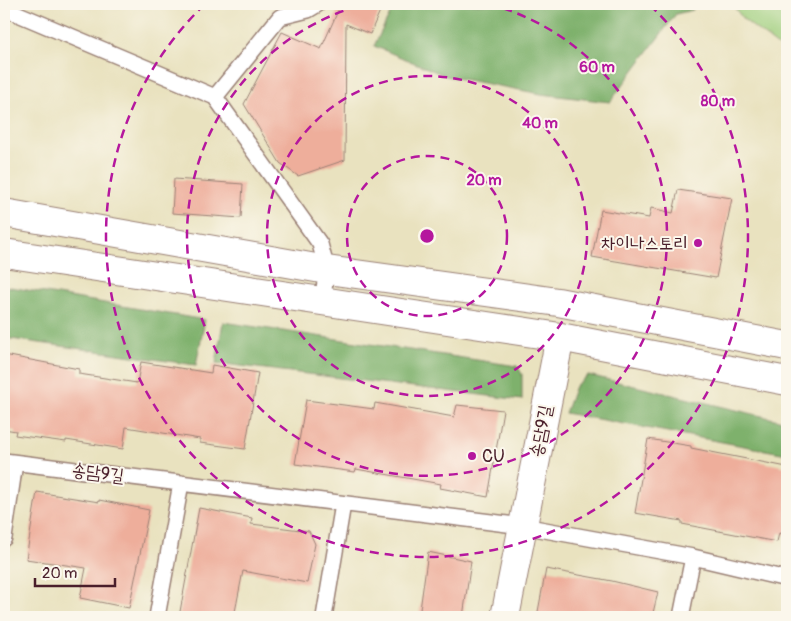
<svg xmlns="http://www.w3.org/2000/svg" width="791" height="621" viewBox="0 0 791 621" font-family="Pangolin,'Poor Story',sans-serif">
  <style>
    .green { fill: #9ece7c; stroke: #747654 }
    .forest { fill: #7eb16c; stroke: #64684c }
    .building { fill: #eeae9b }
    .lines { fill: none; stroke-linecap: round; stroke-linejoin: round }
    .lane-casing { stroke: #9a8075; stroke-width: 18 }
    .street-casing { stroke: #9a8075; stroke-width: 30 }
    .secondary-casing { stroke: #9a8075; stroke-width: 30 }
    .lane { stroke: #fff; stroke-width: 15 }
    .street { stroke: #fff; stroke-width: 28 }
    .secondary { stroke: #fff; stroke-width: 28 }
    .ring { fill: none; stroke: #b5179e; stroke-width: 2.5; stroke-dasharray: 9 6 }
    .poi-dot { fill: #b5179e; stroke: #fbf7ec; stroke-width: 2 }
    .labels { text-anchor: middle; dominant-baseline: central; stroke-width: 4; stroke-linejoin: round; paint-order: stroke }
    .poi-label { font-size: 18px; fill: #4a1f2b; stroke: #fbf7ec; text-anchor: end }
    .street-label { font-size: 18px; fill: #4a1f2b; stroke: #fbf7ec }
    .centre { fill: #b5179e; stroke: #fbf7ec; stroke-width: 2.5 }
    .ring-label { font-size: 15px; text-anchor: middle; font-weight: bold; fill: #b5179e; stroke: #fbf7ec; stroke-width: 4; stroke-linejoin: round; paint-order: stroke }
  </style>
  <rect width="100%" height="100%" fill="#fbf7ec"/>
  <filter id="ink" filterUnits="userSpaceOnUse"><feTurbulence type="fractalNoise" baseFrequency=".02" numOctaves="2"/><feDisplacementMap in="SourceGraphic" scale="10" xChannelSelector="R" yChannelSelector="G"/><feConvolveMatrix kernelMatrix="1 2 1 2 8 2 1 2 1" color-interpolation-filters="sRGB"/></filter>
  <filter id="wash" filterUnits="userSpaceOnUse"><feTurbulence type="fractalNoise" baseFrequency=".0096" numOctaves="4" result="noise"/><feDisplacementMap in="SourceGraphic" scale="20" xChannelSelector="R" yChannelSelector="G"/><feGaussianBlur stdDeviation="1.12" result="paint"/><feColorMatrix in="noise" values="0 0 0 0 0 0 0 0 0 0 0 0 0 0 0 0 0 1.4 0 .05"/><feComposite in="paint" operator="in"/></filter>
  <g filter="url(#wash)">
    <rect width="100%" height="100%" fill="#e9e2bf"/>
    <path class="green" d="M732,4h55v49l-44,-34z"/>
    <path class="forest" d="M395,4h296l2,6 -17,4 -66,88 -69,-8 -95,-18 -72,-30z
      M4,286l201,34 -9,45 -192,-27z
      M223,322l294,44 5,8v26l-306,-37z
      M588,375l199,47v32l-222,-41 10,-27z"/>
    <g id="blocks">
      <path class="building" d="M341,4h42l-13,30 -24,-10 -1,136 -47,16 -18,-13 -36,-59 38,-72 39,17z
        M174,179l69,5 -2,34 -69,-5z
        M678,190l54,8 -16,80 -124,-21 9,-47 48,8 2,-10 22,5z
        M4,355l75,14v5l58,9 4,-21 70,11 1,-8 46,8 -13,76 -45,-6v-4l-74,-12 -3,22 -57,-9v2l-51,-7 1,-4 -12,-2z
        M306,400l68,9 1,-6 79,14 3,-12 46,5 -15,87 -48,-9 1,-4 -85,-15 -1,3 -60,-8z
        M648,439l43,7v2l96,19v68l-8,-2 -2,9 -95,-18v-3l-47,-8z
        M37,492l62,10v-2l50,10 -20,98 -49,-10 6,-30 -60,-9z
        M199,508l53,10 -1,6 58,7 6,13 -8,39 -64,-12 -9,46h-55z
        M428,552l43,9 -8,56h-44z
        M546,569l66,12 46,11 -6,25h-115z"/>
    </g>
  </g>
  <g filter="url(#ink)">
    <use href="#blocks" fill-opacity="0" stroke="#9a8075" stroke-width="1"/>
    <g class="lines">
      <g class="lane-casing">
        <path id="lane" d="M4,8l211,89 105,147 7,26 -5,31
          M215,97l65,-80 28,-7 10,-6
          M4,461l519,65 170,31 94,22
          M4,538l11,-75
          M157,617l24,-134
          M324,617l19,-113
          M681,617l12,-60"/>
      </g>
      <g class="street-casing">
        <path id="street" d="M505,617l55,-280"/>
      </g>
      <g class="secondary-casing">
        <path id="secondary" d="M4,213l323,57 231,32 229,44
          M4,253l556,84 227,44"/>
      </g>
      <use href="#lane" class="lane"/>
      <use href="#street" class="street"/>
      <use href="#secondary" class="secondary"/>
    </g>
  </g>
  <g class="ring">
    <circle cx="427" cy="236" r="80"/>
    <circle cx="427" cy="236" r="160"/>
    <path d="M489 4A240 240 0 1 1 365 4"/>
    <path d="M650 5A321 321 0 1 1 204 5"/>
  </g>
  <g class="poi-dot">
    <circle cx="698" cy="243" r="5"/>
    <circle cx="472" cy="456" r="5"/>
  </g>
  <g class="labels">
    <g class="poi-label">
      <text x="688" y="243">차이나스토리</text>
      <text x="482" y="456" text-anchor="start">CU</text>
    </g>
    <g class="street-label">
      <text transform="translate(541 431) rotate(-79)">송담9길</text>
      <text transform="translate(98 473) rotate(7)">송담9길</text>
    </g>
  </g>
  <circle cx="427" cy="236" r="8" class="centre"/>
  <g class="ring-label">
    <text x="597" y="72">60 m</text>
    <text x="718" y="106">80 m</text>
    <text x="540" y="128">40 m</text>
    <text x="484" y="185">20 m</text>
  </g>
  <rect width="791" height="621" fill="none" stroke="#fbf7ec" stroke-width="20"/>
  <path d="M35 578v8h80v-8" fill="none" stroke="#4a1f2b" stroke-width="2.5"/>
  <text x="42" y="578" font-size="15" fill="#4a1f2b" stroke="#fbf7ec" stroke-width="4" paint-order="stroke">20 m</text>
</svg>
